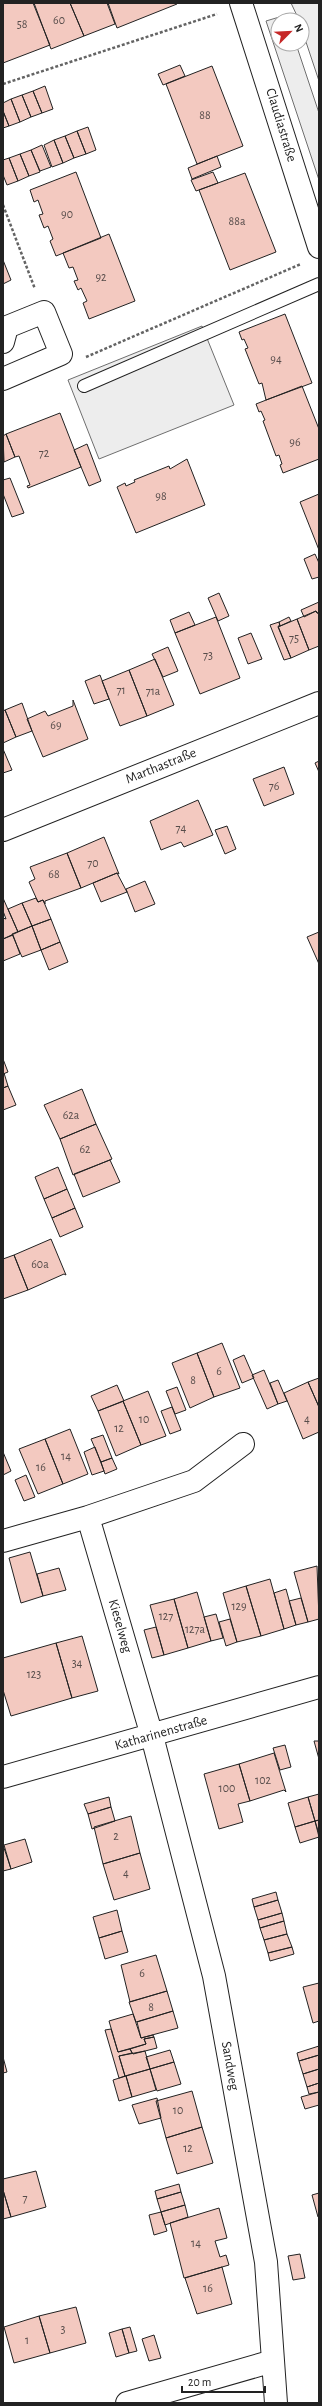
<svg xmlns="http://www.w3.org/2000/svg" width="322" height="2406" viewBox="0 0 322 2406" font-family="'Alegreya Sans',sans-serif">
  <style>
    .green { fill: #eee; stroke: #6f6f6f }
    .parking { fill: #ededed; stroke: #6f6f6f }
    .building { fill: #f3c9c0; stroke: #222 }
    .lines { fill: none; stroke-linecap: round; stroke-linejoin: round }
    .lane-casing { stroke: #222; stroke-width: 14 }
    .street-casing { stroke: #222; stroke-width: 24 }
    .path { stroke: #646464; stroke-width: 2.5; stroke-dasharray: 3 2; stroke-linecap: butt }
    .lane { stroke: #fff; stroke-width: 12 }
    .street { stroke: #fff; stroke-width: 22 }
    .labels { text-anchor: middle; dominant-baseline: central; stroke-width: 3; stroke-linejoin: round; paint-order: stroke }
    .number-label { font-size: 12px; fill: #564c4a }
    .street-label { font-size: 14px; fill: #222; stroke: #fff }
  </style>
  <rect width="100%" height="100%" fill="#fff"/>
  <path class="green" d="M291,3h28v78l-17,-51v-10h-3z"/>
  <path class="parking" d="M286,15l2,5h-10v24h18l23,69v67l-53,-159z
    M202,326l32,79 -135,54 -31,-79z"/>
  <path class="building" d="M3,3h30l17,42 -47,18z
    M34,3h36l14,33 -33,13z
    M70,3h37l8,21 -31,12z
    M108,3h69v1l-60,24z
    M180,65l5,11 -22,9 -5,-11z
    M212,66l31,80 -46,18 -31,-80z
    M45,86l8,23 -11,4 -9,-22z
    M33,91l9,22 -11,4 -9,-22z
    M22,95l9,22 -11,5 -9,-23z
    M11,99l9,23 -11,4 -6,-15v-8z
    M3,111l6,15 -6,2z
    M88,127l8,23 -10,4 -9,-23z
    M77,131l9,23 -12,4 -9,-22z
    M65,136l9,22 -11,5 -9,-23z
    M54,140l9,23 -11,4 -8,-22z
    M42,145l9,22 -11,4 -9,-21z
    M31,150l9,22 -11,4 -9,-22z
    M20,154l9,22 -11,5 -9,-23z
    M217,156l4,11 -29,12 -4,-11z
    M9,158l9,23 -11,4 -4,-10v-15z
    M76,172l25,66 -45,18 -6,-15 3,-2 -5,-13 -4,2 -5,-13 4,-1 -5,-14 -4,2 -4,-12z
    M213,172l5,11 -22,8 -5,-11z
    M245,173l31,79 -46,18 -31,-80z
    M109,234l26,67 -46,18 -6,-16 4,-2 -6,-13 -3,2 -4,-9 4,-1 -5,-13 -4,1 -6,-15z
    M3,260l8,20 -8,4z
    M285,314l27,69 -46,17 -4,-17 -3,1 -14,-35 3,-1 -4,-9 -2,1 -3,-8z
    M302,386l17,43v30l-36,14 -3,-8 2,-1 -3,-9 -3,1 -13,-35 2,-1 -4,-9 -2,1 -3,-8z
    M60,413l21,54 -53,21 -1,-2 3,-1 -11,-29 -4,1 -9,-23z
    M6,434l9,23 -11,5 -1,-26z
    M87,444l14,37 -12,5 -15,-36z
    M187,459l18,46 -69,28 -19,-46 8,-4 1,3 9,-4 -1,-2 35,-14 1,3z
    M10,478l14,35 -12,4 -9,-23v-14z
    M319,494v56l-19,-48z
    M315,554l4,9v14l-7,2 -8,-20z
    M219,593l10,23 -11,5 -10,-23z
    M319,602v11h-2l-1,-2 -12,6 -3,-7z
    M316,611l1,2h2v33l-10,4 -12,-31z
    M189,612l6,13 -20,8 -5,-13z
    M216,617l24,61 -40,16 -25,-61z
    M289,617l2,4 -11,5 -1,-4z
    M297,619l12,31 -18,8 -13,-31z
    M279,622l1,4h-2l13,32 -7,2 -14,-35z
    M251,633l11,26 -14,5 -10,-26z
    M168,647l10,24 -15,6 -11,-23z
    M155,659l19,46 -27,11 -18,-46z
    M129,670l18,46 -27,10 -18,-45z
    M100,675l9,24 -15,5 -9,-23z
    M73,700l15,39 -45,18 -16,-38 18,-8 3,5 25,-10z
    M22,703l10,28 -16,6 -11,-27z
    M5,710l11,27 -13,6v-32z
    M3,749l9,21 -9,3z
    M319,761v11l-4,-9z
    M284,767l10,27 -30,12 -11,-27z
    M198,800l15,35 -29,12 -3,-5 -20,8 -11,-29z
    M227,826l9,23 -11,5 -10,-24z
    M104,837l15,37 -2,-1 -36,15 -14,-35z
    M67,853l14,35 -36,13v3l-2,-4 -5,2 -9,-20 6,-3 -5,-12z
    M117,873l10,19 -26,10 -8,-19z
    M145,881l10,23 -20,8 -9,-23z
    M3,898l15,34 -15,7v-21l3,1 -3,-8z
    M36,898l2,4 5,-2 8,19 -19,7 -10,-23z
    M22,903l10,23 -14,6 -10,-23z
    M51,919l9,23 -19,8 -9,-24z
    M32,926l9,24 -19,7 -10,-23z
    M319,932v32l-12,-27z
    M13,935l7,19 -17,7v-22z
    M60,942l8,20 -19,8 -8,-20z
    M3,1059l5,13 -5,2z
    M4,1073l4,13 -5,2v-14z
    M8,1086l8,19 -13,5v-22z
    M82,1089l14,35 -36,15 -16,-34z
    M96,1124l16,35 -39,16 -13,-36z
    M110,1160l10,22 -37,15 -9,-23z
    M58,1167l9,22 -23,10 -9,-22z
    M67,1189l8,19 -23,10 -8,-19z
    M75,1208l8,19 -23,10 -8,-19z
    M51,1239l15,36 -2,-1 -36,16 -14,-35z
    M14,1255l14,35 -25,9v-40z
    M222,1343l18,45 -26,9 -17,-44z
    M197,1353l17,44 -24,11 -18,-45z
    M244,1355l10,23 -12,5 -9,-23z
    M264,1370l14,34 -11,5 -15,-34z
    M319,1378v29l-11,-25z
    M278,1380l9,21 -9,3 -8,-21z
    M308,1382l11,25v25l-16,7 -19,-46z
    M117,1385l7,16 -26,10 -7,-15z
    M177,1387l9,23 -11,4 -9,-23z
    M148,1391l18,45 -25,9 -18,-44z
    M123,1401l18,44 -25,11 -18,-45z
    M172,1407l9,23 -11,4 -9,-23z
    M70,1429l18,45 -25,10 -18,-45z
    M103,1435l9,23 -11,4 -10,-23z
    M45,1439l18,45 -25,10 -19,-45z
    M95,1447l9,24 -12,4 -8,-23z
    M3,1452l8,19 -8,4z
    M112,1458l5,11 -12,5 -4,-12z
    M26,1475l9,22 -11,4 -9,-21z
    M30,1552l13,44 -22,7 -12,-45z
    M317,1566l2,53 -11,3 -14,-50z
    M59,1568l7,22 -23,6 -6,-22z
    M270,1579l14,50 -23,7 -15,-50z
    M246,1586l15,50 -24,6 -14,-49z
    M286,1589l10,36 -12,4 -10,-36z
    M197,1592l14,49 -23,7 -14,-49z
    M301,1598l7,24 -12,3 -7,-24z
    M174,1599l14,49 -24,7 -14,-50z
    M216,1614l7,24 -12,3 -7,-24z
    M230,1619l7,23 -11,4 -7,-24z
    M156,1627l8,28 -12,3 -8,-28z
    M82,1636l16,55 -26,7 -16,-55z
    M56,1643l16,55 -61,18 -8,-26v-32z
    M314,1741h5v18z
    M285,1745l6,22 -11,3 -7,-22z
    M274,1753l12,39 -2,-2 -34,11 -11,-37z
    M239,1764l11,37 -12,3 5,18 -24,7 -15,-55z
    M319,1794v26l-4,1 -7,-24z
    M109,1797l2,10 -23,7 -4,-10z
    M308,1797l7,24 -20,6 -7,-24z
    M111,1807l4,14 -23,8 -4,-15z
    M131,1816l9,37 -37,11 -9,-37z
    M319,1820v14l-4,-13z
    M315,1821l4,16 -19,6 -5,-16z
    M25,1839l7,23 -21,7 -7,-24z
    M3,1845l8,24 -8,2z
    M140,1853l10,36 -36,11 -11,-36z
    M276,1892l2,8 -24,7 -2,-8z
    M278,1900l4,13 -24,7 -4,-13z
    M117,1910l5,21 -23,7 -6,-21z
    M282,1913l2,8 -24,7 -2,-8z
    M284,1921l3,13 -23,6 -4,-12z
    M122,1931l6,21 -23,7 -6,-21z
    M287,1934l5,13 -24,6 -4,-13z
    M292,1947l2,7 -24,7 -2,-8z
    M156,1955l11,36 -37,11 -9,-37z
    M319,1983v38l-6,2 -10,-36z
    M167,1991l6,20 -37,11 -7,-20z
    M173,2011l5,17 -37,10 -4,-16z
    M133,2014l8,24 12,-3 1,2 -10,2 2,5 -28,8 -9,-31z
    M111,2029l7,23 12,-3 2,4 -13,3 6,20 -6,2 -14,-48z
    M154,2037l3,11 -24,6 -3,-5 16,-5 -2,-5z
    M319,2046v9l-20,6 -2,-8z
    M170,2050l4,12 -24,7 -4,-12z
    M145,2051l5,18 -25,7 -6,-20z
    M319,2055v14l-16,5 -4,-13z
    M3,2057l4,15 -4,1z
    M174,2062l7,22 -24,7 -7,-22z
    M150,2069l6,21 -24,7 -6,-21z
    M319,2069v14l-12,4 -4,-13z
    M126,2076l6,21 -13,4 -6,-21z
    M319,2083v9l-10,2 -2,-7z
    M192,2091l10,36 -36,11 -10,-37z
    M319,2092v13l-14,4 -4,-12z
    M157,2098l4,20 -22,6 -7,-19z
    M202,2127l11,36 -36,11 -11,-36z
    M36,2171l10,36 -35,10 -8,-27v-11z
    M179,2184l2,8 -24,7 -2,-8z
    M3,2190l8,27 -8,2z
    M181,2192l4,13 -24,7 -4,-13z
    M319,2193v23l-1,1 -6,-22z
    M185,2205l3,12 -23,8 -4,-13z
    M219,2208l8,30 -12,3 5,16 6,-2 3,10 -45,13 -14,-55z
    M161,2212l6,19 -13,4 -5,-20z
    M300,2254l5,24 -12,2 -5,-24z
    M222,2267l10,37 -35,10 -12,-36z
    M76,2307l10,36 -36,10 -11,-37z
    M39,2316l11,37 -36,10 -10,-36z
    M130,2327l7,24 -8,2 -7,-24z
    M122,2329l7,24 -13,4 -7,-24z
    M154,2335l7,23 -12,3 -7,-22z"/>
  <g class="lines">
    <g class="lane-casing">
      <path id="lane" d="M84,386l235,-102"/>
    </g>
    <g class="street-casing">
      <path id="street" d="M241,3l78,244
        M3,342l4,-15 37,-15 17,42 -58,25
        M3,830l316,-127
        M88,1517l64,219 62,240 52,286 10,141
        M3,1541l85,-24 106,-36 49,-37
        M3,1777l316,-90
        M127,2403l146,-42"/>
    </g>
    <path class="path" d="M3,84l214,-70
      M3,205l32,84
      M86,357l215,-93"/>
    <use href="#lane" class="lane"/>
    <use href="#street" class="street"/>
  </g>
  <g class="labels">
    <g class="number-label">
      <text x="59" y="20">60</text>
      <text x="22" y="24">58</text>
      <text x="205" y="115">88</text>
      <text x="67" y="214">90</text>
      <text x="237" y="221">88a</text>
      <text x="101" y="277">92</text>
      <text x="276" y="359">94</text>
      <text x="295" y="442">96</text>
      <text x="44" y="453">72</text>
      <text x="161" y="496">98</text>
      <text x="294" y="638">75</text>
      <text x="208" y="655">73</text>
      <text x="121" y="690">71</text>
      <text x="153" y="691">71a</text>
      <text x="56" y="725">69</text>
      <text x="274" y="786">76</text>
      <text x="181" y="828">74</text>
      <text x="93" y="863">70</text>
      <text x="54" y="874">68</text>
      <text x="71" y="1115">62a</text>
      <text x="85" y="1149">62</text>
      <text x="40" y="1264">60a</text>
      <text x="219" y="1371">6</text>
      <text x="193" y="1380">8</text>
      <text x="144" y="1419">10</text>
      <text x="307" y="1419">4</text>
      <text x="119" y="1428">12</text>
      <text x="66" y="1456">14</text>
      <text x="41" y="1467">16</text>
      <text x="239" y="1606">129</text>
      <text x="166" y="1616">127</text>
      <text x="195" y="1629">127a</text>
      <text x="77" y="1663">34</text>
      <text x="34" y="1674">123</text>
      <text x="263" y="1780">102</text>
      <text x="227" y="1788">100</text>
      <text x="116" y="1836">2</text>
      <text x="126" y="1873">4</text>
      <text x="142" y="1973">6</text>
      <text x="151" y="2007">8</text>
      <text x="178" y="2110">10</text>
      <text x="188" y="2148">12</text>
      <text x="25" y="2198">7</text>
      <text x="196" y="2243">14</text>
      <text x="208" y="2288">16</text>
      <text x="63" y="2329">3</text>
      <text x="27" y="2340">1</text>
    </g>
    <g class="street-label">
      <text transform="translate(281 125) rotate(73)">Claudiastraße</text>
      <text transform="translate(161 766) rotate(-22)">Marthastraße</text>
      <text transform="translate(120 1626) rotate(74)">Kieselweg</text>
      <text transform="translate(161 1733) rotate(-16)">Katharinenstraße</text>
      <text transform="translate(230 2066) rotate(80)">Sandweg</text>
    </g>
  </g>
  <rect width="322" height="2406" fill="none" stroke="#222222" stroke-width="8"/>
  <g transform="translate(290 32) rotate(66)"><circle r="19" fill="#ffffff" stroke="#a7a7a7"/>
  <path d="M0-3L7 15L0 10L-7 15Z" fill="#c62828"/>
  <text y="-6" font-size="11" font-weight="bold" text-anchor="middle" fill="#222222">N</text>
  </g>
  <path d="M182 2386v6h83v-6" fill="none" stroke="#222222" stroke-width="2"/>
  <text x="188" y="2386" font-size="12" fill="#222222" stroke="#ffffff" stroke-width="3" paint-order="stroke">20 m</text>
</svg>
